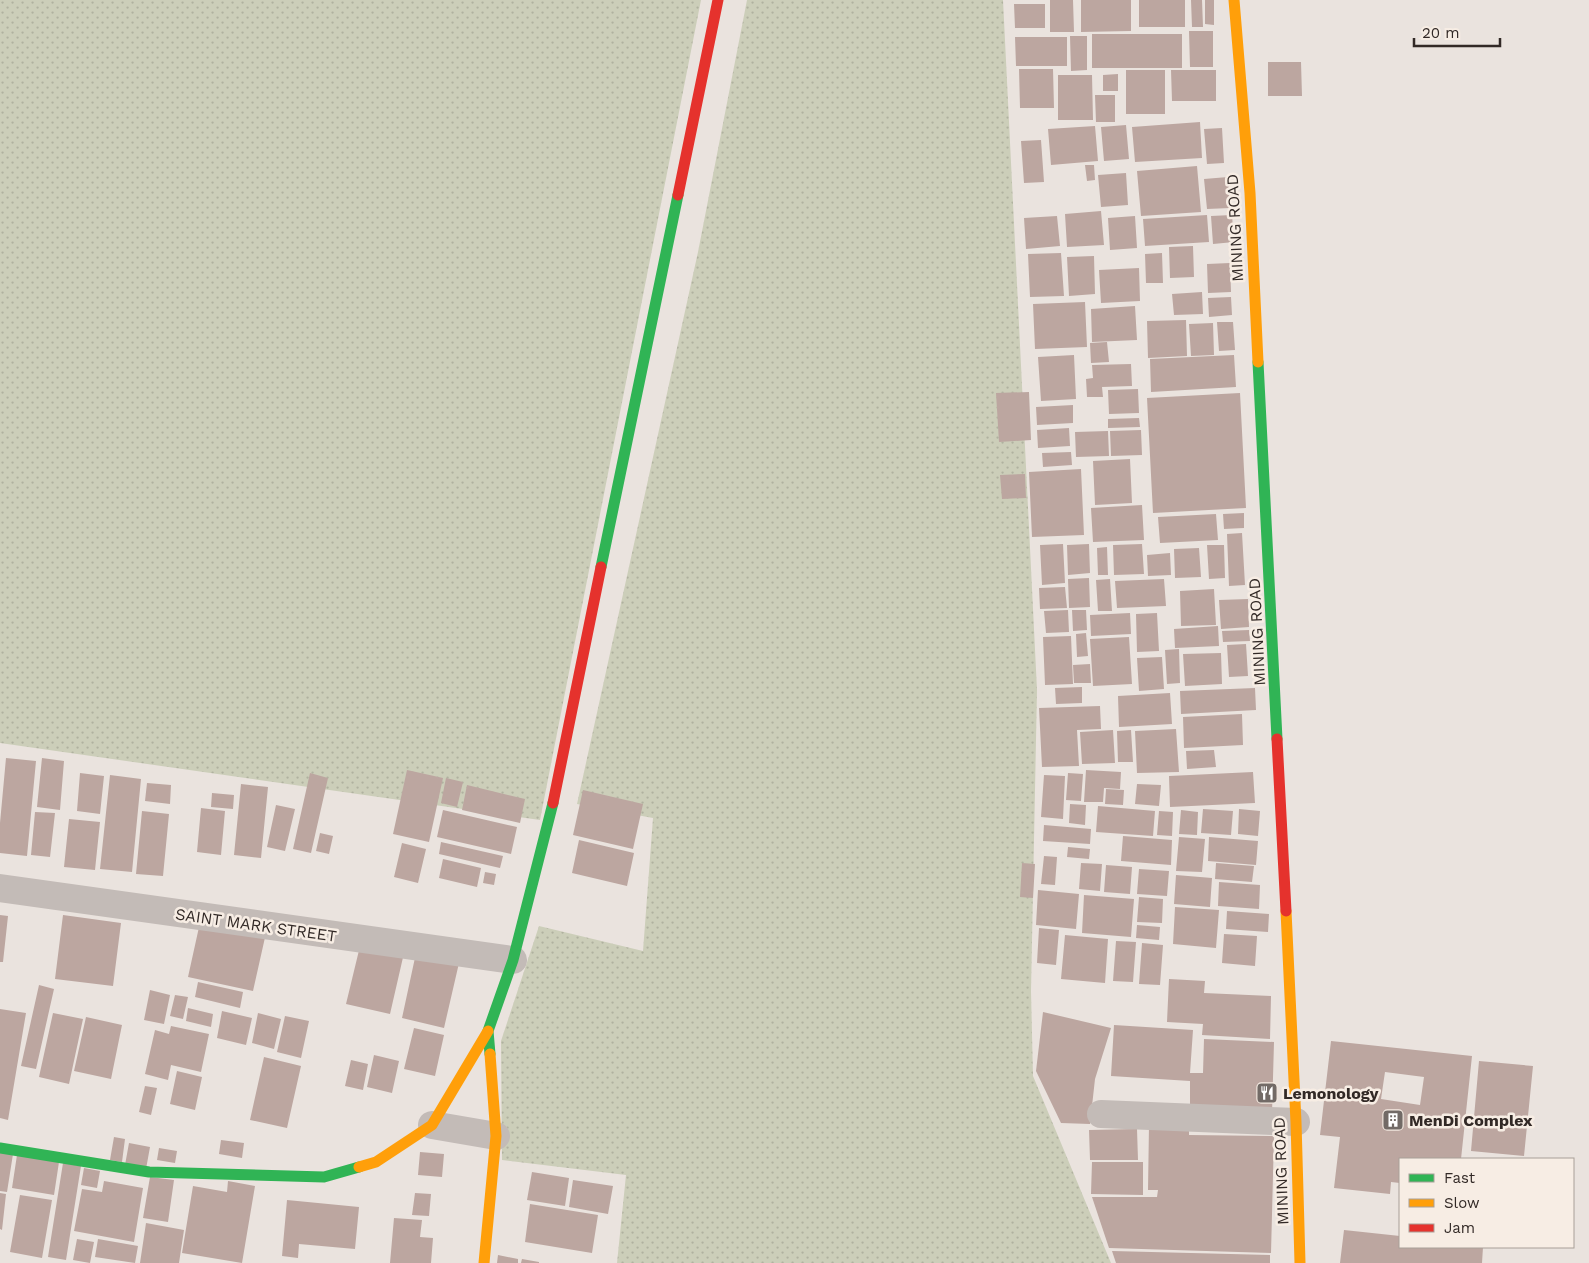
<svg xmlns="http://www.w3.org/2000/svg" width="1589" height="1263" viewBox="0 0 1589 1263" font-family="'Work Sans',sans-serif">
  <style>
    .grass { fill: url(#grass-dots) }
    .building { fill: #bca6a0; fill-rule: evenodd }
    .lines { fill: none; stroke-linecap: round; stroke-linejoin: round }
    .street { stroke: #c3bbb7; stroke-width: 28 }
    .fast { stroke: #30b455; stroke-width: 11 }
    .slow { stroke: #ff9f0a; stroke-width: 11 }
    .jam { stroke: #e5322d; stroke-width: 11 }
    .labels { text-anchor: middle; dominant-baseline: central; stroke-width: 5; stroke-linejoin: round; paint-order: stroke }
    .street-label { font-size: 16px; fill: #322926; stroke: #f7ede4 }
    .poi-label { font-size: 16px; font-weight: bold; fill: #322926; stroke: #f7ede4; text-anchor: start }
  </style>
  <defs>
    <pattern id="grass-dots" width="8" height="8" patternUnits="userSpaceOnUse" patternTransform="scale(1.25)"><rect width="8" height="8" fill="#ccceb9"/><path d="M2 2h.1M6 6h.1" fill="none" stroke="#b0b19f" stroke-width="1.8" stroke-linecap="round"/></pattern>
  </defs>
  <rect width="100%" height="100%" fill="#eae3de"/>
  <path class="grass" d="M0,0h701l-161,820 -540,-77z
    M747,0h256l34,690 -6,301 2,85 78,187h-494l9,-88 -124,-15 -1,-119 38,-115 104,25 10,-133 -76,-14 121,-552z"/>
  <path class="building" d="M1050,0h23l1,32h-24z
    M1081,0h50v31l-50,1z
    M1139,0h46v27h-46z
    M1191,0h11l1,27h-11z
    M1205,0h9v25l-9,-1z
    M1014,4h31v24h-30z
    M1189,31h24v36h-23z
    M1092,34h90v34h-90z
    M1070,36h17v34l-16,1z
    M1015,37h52v29h-51z
    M1268,62h33l1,34h-34z
    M1019,69h34l1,39h-34z
    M1126,70h39v44h-39z
    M1171,70h45v31h-44z
    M1118,74v17h-15v-16z
    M1058,75h34l1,45h-35z
    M1095,95h20v27h-19z
    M1200,122l2,36 -67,4 -3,-35z
    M1126,125l3,34 -25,2 -3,-34z
    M1095,126l3,35 -47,4 -3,-36z
    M1222,128l2,35 -17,1 -3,-35z
    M1041,140l3,42 -20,1 -3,-42z
    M1085,165h9l1,15 -8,1z
    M1197,166l4,46 -60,4 -4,-45z
    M1126,173l2,32 -27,2 -3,-32z
    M1228,177l2,31 -23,1 -3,-30z
    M1101,211l3,34 -37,2 -2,-33z
    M1207,215l2,27 -64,4 -2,-27z
    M1232,215l2,27 -21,2 -2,-28z
    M1057,216l3,30 -34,3 -2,-31z
    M1135,216l2,32 -27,2 -2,-32z
    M1193,246l1,31 -24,1 -1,-31z
    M1061,253l3,43 -34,1 -2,-43z
    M1162,253l1,30h-17l-1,-29z
    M1094,256l1,38 -26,2 -2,-39z
    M1230,263l1,29 -23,1 -1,-29z
    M1139,268l1,33 -39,2 -2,-33z
    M1202,292l1,22 -29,1 -2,-21z
    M1231,297l1,18 -23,2 -1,-19z
    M1085,302l2,45 -52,2 -2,-45z
    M1135,306l2,34 -45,2 -1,-33z
    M1186,320l1,36 -39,2 -1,-37z
    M1217,322h16l2,28 -16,1z
    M1213,323l1,32 -23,1 -2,-32z
    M1107,342l2,20 -18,1 -1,-20z
    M1074,355l2,44 -35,2 -3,-44z
    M1234,355l2,32 -85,5 -1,-33z
    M1131,364l1,22 -30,1 1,10h-16l-1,-18 7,-1 -1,-13z
    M1138,389l1,24 -30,1 -1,-24z
    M1029,392l2,48 -32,2 -3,-49z
    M1240,393l6,115 -93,5 -6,-115z
    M1073,405v18l-36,2 -1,-18z
    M1139,418l1,9 -32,1v-9z
    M1069,428l1,18 -32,2 -1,-18z
    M1141,430l1,25 -31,1 -1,-25z
    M1108,431l1,25 -33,1 -1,-25z
    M1071,452l1,13 -29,2 -1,-14z
    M1130,459l2,44 -37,2 -2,-44z
    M1081,469l3,66 -52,2 -3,-65z
    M1025,474l1,24 -24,1 -2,-24z
    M1142,505l2,35 -51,2 -2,-34z
    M1244,513v15l-20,1 -1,-15z
    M1216,514l2,26 -58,3 -2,-26z
    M1242,533l3,52 -16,1 -2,-52z
    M1063,544l2,39 -23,2 -2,-40z
    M1089,544l1,29 -22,2 -1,-30z
    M1142,544l2,30 -30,1 -1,-30z
    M1207,545h17l1,33 -16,1z
    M1107,547l1,28h-10l-1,-27z
    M1199,548l2,29 -26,1 -1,-29z
    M1170,553l1,22 -23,1 -1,-21z
    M1089,578l1,29 -21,1 -1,-29z
    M1110,579l2,32h-14l-2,-31z
    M1164,579l2,27 -49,2 -2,-27z
    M1065,587l2,21 -27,1 -1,-21z
    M1214,589l2,36 -35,1 -1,-35z
    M1248,599l1,28 -28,2 -2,-29z
    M1068,610l1,22 -23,1 -2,-22z
    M1072,610h14l1,20 -14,1z
    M1130,613l1,21 -40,2 -1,-21z
    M1157,613l2,38 -22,1 -1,-38z
    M1218,626l1,20 -44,2 -1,-19z
    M1249,630l1,11 -27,1 -1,-11z
    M1086,633l2,23 -11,1 -1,-23z
    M1071,636l2,48 -28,1 -2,-48z
    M1129,637l3,47 -39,2 -3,-47z
    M1246,644l2,32 -19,1 -2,-32z
    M1179,649l1,34 -13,1 -2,-34z
    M1221,653l1,31 -37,2 -2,-32z
    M1162,657l2,32 -25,2 -2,-33z
    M1090,664l1,19h-17l-1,-18z
    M1082,687v16l-26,1 -1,-16z
    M1255,688l1,22 -75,4 -1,-23z
    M1170,693l2,31 -53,3 -1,-31z
    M1100,706l1,23 -24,1 2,36 -37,1 -3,-59z
    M1242,714l1,31 -59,3 -1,-31z
    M1176,729l3,43 -42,1 -2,-42z
    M1113,730l2,33 -33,1 -2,-32z
    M1131,730l2,32h-15l-1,-31z
    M1214,750l2,17 -29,2 -1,-18z
    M6,758l30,3 -9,95 -27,-3v-30z
    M42,758l22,3 -4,49 -23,-3z
    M407,770l36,8 -14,64 -36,-8z
    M1086,770l35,2 -1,17 -16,-1 -1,14h-19z
    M1253,772l2,31 -85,4 -1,-31z
    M80,773l24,3 -4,38 -23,-3z
    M310,773l18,5 -17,75 -18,-4z
    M1068,773l15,1 -2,27 -15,-1z
    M110,775l31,4 -9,93 -32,-3z
    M1044,775l21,1 -2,43 -22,-2z
    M446,778l17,4 -6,25 -16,-4z
    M147,783l24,2 -1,19 -25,-3z
    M241,784l27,3 -7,71 -27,-3z
    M1137,784l24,1 -2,21 -24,-2z
    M467,785l58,14 -5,24 -58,-13z
    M1106,789l18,1 -1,15 -18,-1z
    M583,790l60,14 -10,45 -60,-14z
    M212,793l22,2 -1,14 -22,-2z
    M1070,804l16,1 -1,20 -16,-2z
    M276,805l19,4 -10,42 -18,-4z
    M1098,806l57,5 -2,25 -57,-4z
    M201,808l24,3 -4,44 -24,-3z
    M1203,809l30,2 -2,24 -30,-2z
    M1239,809l21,2 -2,25 -20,-2z
    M443,810l74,17 -6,27 -74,-17z
    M1181,810l17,2 -1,23 -18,-1z
    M142,811l27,3 -6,62 -27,-2z
    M1159,811l14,1 -1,24 -15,-1z
    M35,812l20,1 -5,44 -19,-2z
    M69,819l31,3 -5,48 -31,-3z
    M1044,825l47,4 -1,15 -47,-3z
    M320,833l13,3 -4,18 -13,-3z
    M1123,836l49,4 -1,25 -50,-4z
    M1179,837l26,2 -3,33 -26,-1z
    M1209,837l49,4 -2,24 -48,-4z
    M579,840l55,13 -7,33 -55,-13z
    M441,842l62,14 -3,12 -61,-14z
    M402,843l24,6 -8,34 -24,-6z
    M1068,847l22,2 -1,10 -22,-2z
    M1044,856l13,1 -2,28 -14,-1z
    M443,859l38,9 -4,19 -38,-9z
    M1022,863l13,1 -2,34 -13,-1z
    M1081,863l21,1 -2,27 -21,-2z
    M1216,863l38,3 -2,16 -37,-3z
    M1106,865l26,2 -2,27 -26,-2z
    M1139,869l30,2 -2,25 -30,-2z
    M485,872l11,2 -2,11 -11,-2z
    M1176,875l36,3 -2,29 -36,-3z
    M1219,882l41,3 -1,24 -41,-3z
    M1038,890l41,4 -3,35 -40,-4z
    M1084,895l50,4 -3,38 -49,-4z
    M1139,897l24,2 -1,24 -25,-1z
    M1175,907l44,3 -3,38 -43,-4z
    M1227,911l42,3 -1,18 -42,-3z
    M0,915l8,1 -5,46h-3z
    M63,915l58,8 -8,63 -58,-7z
    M201,918l65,15 -13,58 -65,-14z
    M1137,925l23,2 -1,13 -23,-2z
    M1039,928l20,2 -3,35 -19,-2z
    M1224,934l33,2 -2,30 -33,-3z
    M1065,935l43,4 -3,44 -44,-4z
    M1116,941l20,1 -3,40 -20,-1z
    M361,942l43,11 -14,61 -44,-10z
    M1142,943l21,2 -3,40 -21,-1z
    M416,953l43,10 -15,65 -42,-10z
    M1169,979l36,2 -1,12 67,3 -1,43 -68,-4 1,-11 -36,-2z
    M198,982l45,10 -3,16 -45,-11z
    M39,985l15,4 -18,80 -15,-3z
    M150,990l20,5 -6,29 -20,-4z
    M175,995l13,2 -5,22 -13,-3z
    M188,1008l25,6 -2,13 -25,-6z
    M0,1009l26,4 -18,107 -8,-2z
    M222,1011l30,7 -6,27 -29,-7z
    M1043,1012l68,16 -16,51 -5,45 -29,-1 -25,-52z
    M53,1013l30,6 -14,65 -30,-7z
    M258,1013l23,6 -7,30 -22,-6z
    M285,1016l24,5 -8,37 -24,-6z
    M86,1017l36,8 -11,54 -37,-8z
    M1114,1025l79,5 -3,43h13l1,-34 70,3 -2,71 -82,-3v-29l-79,-5z
    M171,1026l38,8 -8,38 -30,-7 -3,15 -23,-6 10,-44 14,4z
    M414,1028l30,7 -9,41 -31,-7z
    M1331,1041l141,15 -11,103h-61v24l-9,-1 -1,12 -56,-6 6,-51 -20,-2zM1385,1072l39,5 -4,28 -39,-6z
    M374,1055l25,6 -7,32 -25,-6z
    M264,1057l37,9 -14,62 -37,-8z
    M351,1060l17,4 -5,26 -18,-4z
    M1479,1061l54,5 -9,90 -53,-5z
    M177,1071l25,6 -7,33 -25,-6z
    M145,1086l12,2 -6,27 -12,-3z
    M1149,1125l40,1v9l85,1 -3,117 -162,-5 -17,-51h65l1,-7h-10z
    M1137,1129l1,31h-48l-1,-30z
    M114,1137l11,2 -3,23 -12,-2z
    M221,1140l23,3 -2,15 -23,-4z
    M129,1143l21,4 -4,22 -21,-4z
    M159,1148l18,3 -2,12 -18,-3z
    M0,1151l13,3 -6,38 -7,-1z
    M420,1152l24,2 -2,23 -24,-2z
    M17,1155l42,7 -5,33 -42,-7z
    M1092,1162h51v33l-52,-1z
    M63,1163l18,3 -15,94 -18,-3z
    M84,1168l16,3 -3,17 -16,-3z
    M532,1172l37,6 -4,28 -38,-6z
    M150,1177l24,3 -6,42 -25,-4z
    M573,1180l40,6 -5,28 -39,-7z
    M104,1181l39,7 -9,54 -60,-11 8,-42 20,3z
    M228,1181l27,5 -13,77 -60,-10 11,-67 34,6z
    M0,1193l6,1 -4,36 -2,-1z
    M415,1193l16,1 -2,22 -17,-1z
    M20,1195l32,5 -10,58 -32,-6z
    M287,1200l72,7 -4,42 -56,-5 -1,14 -16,-2z
    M530,1204l68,11 -6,38 -67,-11z
    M394,1218l28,2 -2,17 13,1 -2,25h-41z
    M146,1223l38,7 -5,33h-39z
    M1344,1230l56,6v11h83l-1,16h-142z
    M77,1239l17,3 -4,21 -17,-3z
    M98,1239l40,7 -3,17 -40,-6z
    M1112,1251l158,4v8h-154z
    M498,1255l20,4v4h-21z
    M522,1259l17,3v1h-18z"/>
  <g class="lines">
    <path class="street" d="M0,888l513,72
      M1101,1114l195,8
      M432,1125l64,11"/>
    <path class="fast" d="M1258,362l19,377
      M601,567l77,-372
      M490,1054l-2,-23 25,-71 40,-157
      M0,1148l149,24 175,5 35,-10"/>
    <path class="slow" d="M1234,0l16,193 8,169
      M1286,911l10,211 4,141
      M359,1167l17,-5 56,-37 56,-94
      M484,1263l12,-127 -6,-82"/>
    <path class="jam" d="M678,195l40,-195
      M1277,739l9,172
      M553,803l48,-236"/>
  </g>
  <defs>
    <g id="restaurant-square" transform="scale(1.125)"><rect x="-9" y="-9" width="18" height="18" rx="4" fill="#726a66" stroke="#f7ede4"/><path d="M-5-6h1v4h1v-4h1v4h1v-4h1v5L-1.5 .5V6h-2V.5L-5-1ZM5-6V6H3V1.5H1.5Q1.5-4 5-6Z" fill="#fff"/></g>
    <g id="building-square" transform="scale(1.125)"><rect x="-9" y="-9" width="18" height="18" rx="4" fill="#726a66" stroke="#f7ede4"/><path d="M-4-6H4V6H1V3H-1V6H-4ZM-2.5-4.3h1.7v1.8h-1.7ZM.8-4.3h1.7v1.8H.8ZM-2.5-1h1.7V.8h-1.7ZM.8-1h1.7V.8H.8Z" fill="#fff"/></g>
  </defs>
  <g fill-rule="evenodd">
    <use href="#restaurant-square" x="1267" y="1093"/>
    <use href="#building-square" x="1393" y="1120"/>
  </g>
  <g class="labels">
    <g class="street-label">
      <text transform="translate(1235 228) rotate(-93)">MINING ROAD</text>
      <text transform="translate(1257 632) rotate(-93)">MINING ROAD</text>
      <text transform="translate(256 925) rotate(8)">SAINT MARK STREET</text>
      <text transform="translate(1281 1171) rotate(-92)">MINING ROAD</text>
    </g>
    <g class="poi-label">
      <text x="1283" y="1093">Lemonology</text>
      <text x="1409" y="1120">MenDi Complex</text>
    </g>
  </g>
  <rect x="1399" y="1158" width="175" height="90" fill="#f7ede4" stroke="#a89f98"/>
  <rect x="1409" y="1174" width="25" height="8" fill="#30b455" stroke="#a89f98"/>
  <text x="1444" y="1183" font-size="15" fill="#322926">Fast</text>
  <rect x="1409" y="1199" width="25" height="8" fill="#ff9f0a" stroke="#a89f98"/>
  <text x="1444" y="1208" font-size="15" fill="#322926">Slow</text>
  <rect x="1409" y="1224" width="25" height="8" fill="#e5322d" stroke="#a89f98"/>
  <text x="1444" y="1233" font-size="15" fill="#322926">Jam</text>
  <path d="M1414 38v8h86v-8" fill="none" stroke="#322926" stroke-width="2.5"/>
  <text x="1422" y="38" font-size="15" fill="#322926" stroke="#f7ede4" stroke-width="4" paint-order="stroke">20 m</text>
</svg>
